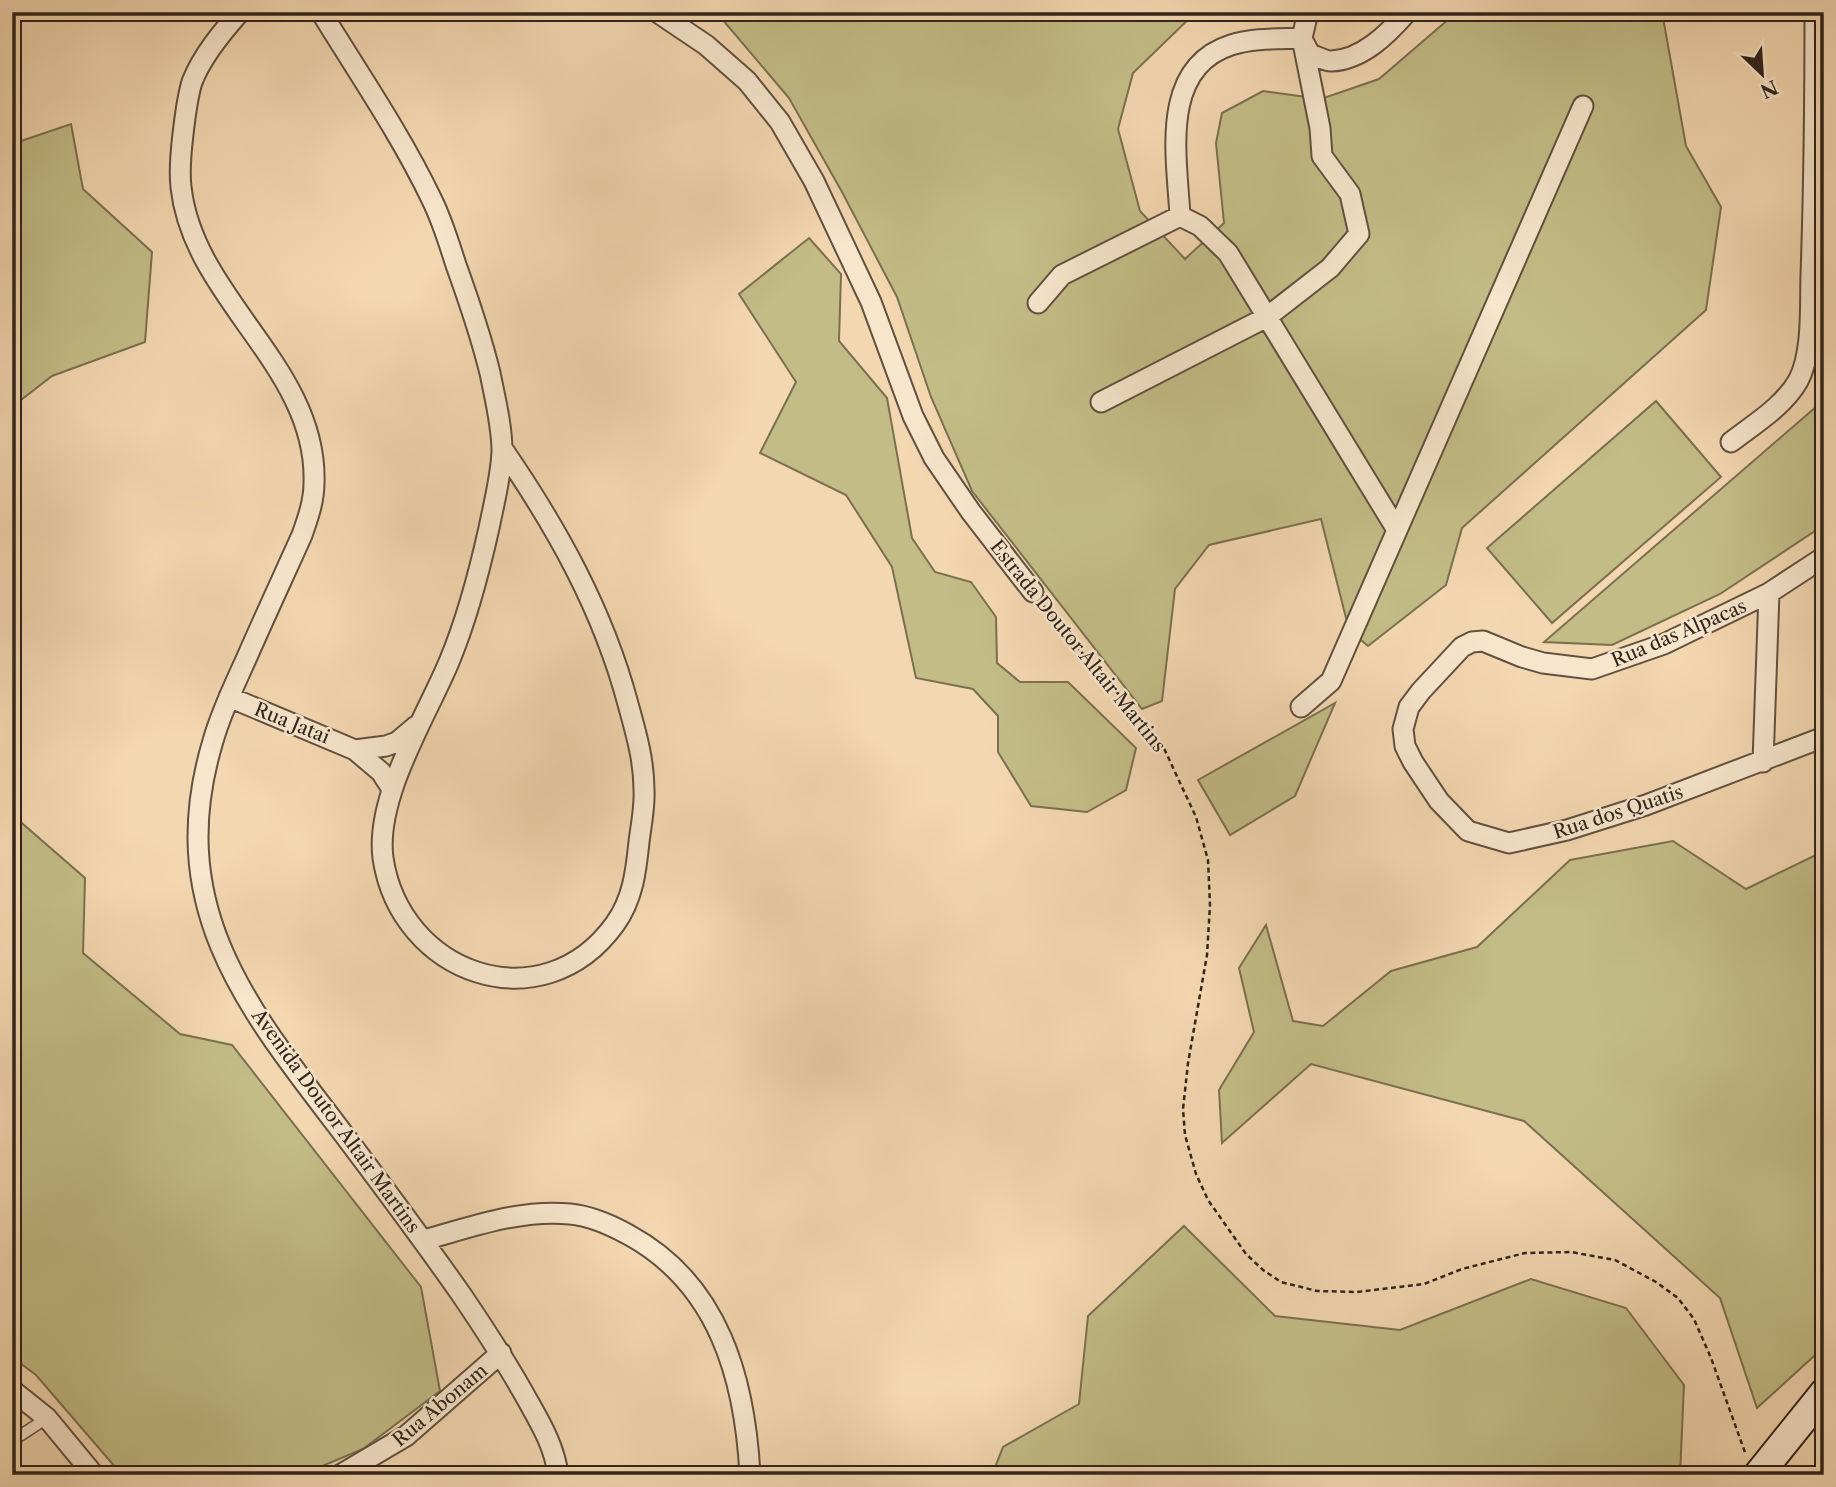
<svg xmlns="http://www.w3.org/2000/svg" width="1836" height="1487" viewBox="0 0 1836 1487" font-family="'Libre Caslon Text',serif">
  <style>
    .green { fill: #c3bc86; stroke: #7a7050; stroke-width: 2 }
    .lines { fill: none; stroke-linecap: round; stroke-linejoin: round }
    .lane-casing { stroke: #615140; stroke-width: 13 }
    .street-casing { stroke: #615140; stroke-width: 23 }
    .secondary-casing { stroke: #30241b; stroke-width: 32 }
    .path { stroke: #30241b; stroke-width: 2.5; stroke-dasharray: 5 3.5; stroke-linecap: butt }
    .lane { stroke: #f7e5cc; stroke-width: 10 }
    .street { stroke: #f7e5cc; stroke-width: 19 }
    .secondary { stroke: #f7e5cc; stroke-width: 28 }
    .labels { text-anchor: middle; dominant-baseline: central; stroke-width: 5; stroke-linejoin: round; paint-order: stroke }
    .street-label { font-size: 19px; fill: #30241b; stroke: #f7e5cc }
  </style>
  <rect width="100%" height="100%" fill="#f3d7b0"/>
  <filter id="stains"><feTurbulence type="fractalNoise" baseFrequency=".00286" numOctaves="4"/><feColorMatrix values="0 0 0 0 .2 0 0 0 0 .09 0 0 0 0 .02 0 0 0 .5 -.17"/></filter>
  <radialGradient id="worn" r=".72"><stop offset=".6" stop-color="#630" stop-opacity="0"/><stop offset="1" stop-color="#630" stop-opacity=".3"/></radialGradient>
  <path class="green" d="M713,12h483l-63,61 -15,56 22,82 45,48 39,-36 -8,-80 6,-30 41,-22 58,8 58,-20 78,-67h205l24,134 35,61 -15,103 -244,218 -16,57 -78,61 -19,-16 -28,-111 -112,26 -34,44 -13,112 -20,8 -170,-218 -41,-94 -34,-100 -55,-105 -53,-94 -67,-79z
    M71,124l12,65 69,63 -7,90 -93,34 -40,31v-263z
    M809,238l32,36 -2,67 48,57 25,140 23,34 36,10 25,35 1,46 23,19h48l68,66 -10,42 -39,22 -56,-6 -33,-54v-36l-25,-27 -57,-11 -24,-111 -46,-72 -86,-42 36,-71 -57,-88z
    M1824,400v125l-104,69 -108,51 -68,-3z
    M1656,401l65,76 -169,146 -65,-75z
    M1335,703l-40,93 -65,39 -32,-55z
    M12,817l4,1 69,60 -2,75 97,81 52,11 189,242 19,104 -77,58 -62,26h-179l-86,-100 -24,-18z
    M1673,841l73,48 78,-38v496l-67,61 -37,-110 -196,-177 -213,-57 -89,79 -3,-53 35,-58 -15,-64 27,-43 27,96 30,5 68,-55 86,-24 93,-87z
    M1184,1226l91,90 125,14 131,-51 95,29 58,77 -4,90h-688l11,-28 76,-43 9,-88z"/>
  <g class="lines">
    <g class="lane-casing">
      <path id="lane" d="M12,1441l35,-23"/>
    </g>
    <g class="street-casing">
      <path id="street" d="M240,12c-18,20 -38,44 -48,70 -5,16 -7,36 -9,52 -2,17 -4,37 -2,53 12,112 137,180 133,296 0,18 -6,35 -12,52 -18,40 -37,81 -55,122 -12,27 -26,55 -34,84 -49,162 30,262 123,383 43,57 86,114 127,173 23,34 45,68 65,104 13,23 27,47 30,74
        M321,12c38,62 80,123 111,188 10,20 17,43 24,65 13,36 25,71 34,108 5,25 12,53 12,78 -1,26 -8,52 -13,77 -10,45 -22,91 -40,134 -23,55 -74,135 -66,196 17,116 159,167 232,66 18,-25 21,-53 24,-82 2,-17 6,-35 5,-52 0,-30 -8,-57 -16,-86 -25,-94 -71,-176 -126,-256
        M657,12l49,33 41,36 33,41 34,59 57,121 42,114 21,42 37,54 62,80
        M1302,39l8,15c6,2 15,7 21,7 31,-1 57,-27 76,-49
        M1180,216c-3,-58 -21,-148 51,-171 22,-7 49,-6 71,-7
        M1038,303l24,-28 118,-59 20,10 28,27 169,277
        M1101,402l166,-85 63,-49 29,-34 -9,-40 -28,-38 -2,-28 -18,-90 6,-26
        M1731,442c23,-18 52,-35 67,-61 15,-27 12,-75 13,-106 3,-87 4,-175 4,-263
        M1824,557l-55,36 -105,51 -72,25 -49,-6 -21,-6 -39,-16 -11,1 -10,5 -41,44 -12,16 -6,22 2,17 8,16 26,39 29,30 41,12 58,-13 79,-25 178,-68
        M229,697l126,53 31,-4 11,-4 19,-16
        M1301,707l30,-26 252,-575
        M355,750l26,22 11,17
        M1763,762l6,-169
        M424,1240c48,-13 96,-31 146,-26 21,2 41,11 59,21 90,49 116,144 121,240
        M12,1390l35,28 47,57
        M340,1475l66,-39 95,-83"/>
    </g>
    <g class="secondary-casing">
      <path id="secondary" d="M1758,1475l66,-82"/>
    </g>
    <path class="path" d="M1044,606l32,40 85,96 35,75 12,43 2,45 -3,50 -19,108 -5,46 2,26 11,39 12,26 38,54 17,16 18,12 36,9 40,1 67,-8 38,-15 63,-16 46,-1 44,8 41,22 22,16 16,21 17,39 35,97"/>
    <use href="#lane" class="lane"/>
    <use href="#street" class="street"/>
    <use href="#secondary" class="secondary"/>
  </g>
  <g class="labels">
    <g class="street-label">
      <text transform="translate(1679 633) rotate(-23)">Rua das Alpacas</text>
      <text transform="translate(1078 646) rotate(51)">Estrada Doutor Altair Martins</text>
      <text transform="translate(292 723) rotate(22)">Rua Jatai</text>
      <text transform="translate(1618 812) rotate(-18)">Rua dos Quatis</text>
      <text transform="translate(336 1121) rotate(54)">Avenida Doutor Altair Martins</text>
      <text transform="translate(440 1405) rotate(-40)">Rua Abonam</text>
    </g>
  </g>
  <rect width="1836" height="1487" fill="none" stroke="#f3d7b0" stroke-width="42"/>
  <rect x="14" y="14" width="1808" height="1459" fill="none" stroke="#30241b" stroke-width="3.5"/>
  <rect x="21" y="21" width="1794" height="1445" fill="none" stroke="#30241b" stroke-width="2"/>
  <g transform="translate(1762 74) rotate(155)" stroke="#f7e5cc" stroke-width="5" paint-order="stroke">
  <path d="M0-5L12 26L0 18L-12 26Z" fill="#30241b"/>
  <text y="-10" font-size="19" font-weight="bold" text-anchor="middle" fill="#30241b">N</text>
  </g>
  <rect width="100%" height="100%" filter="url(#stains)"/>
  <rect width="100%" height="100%" fill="url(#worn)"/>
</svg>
